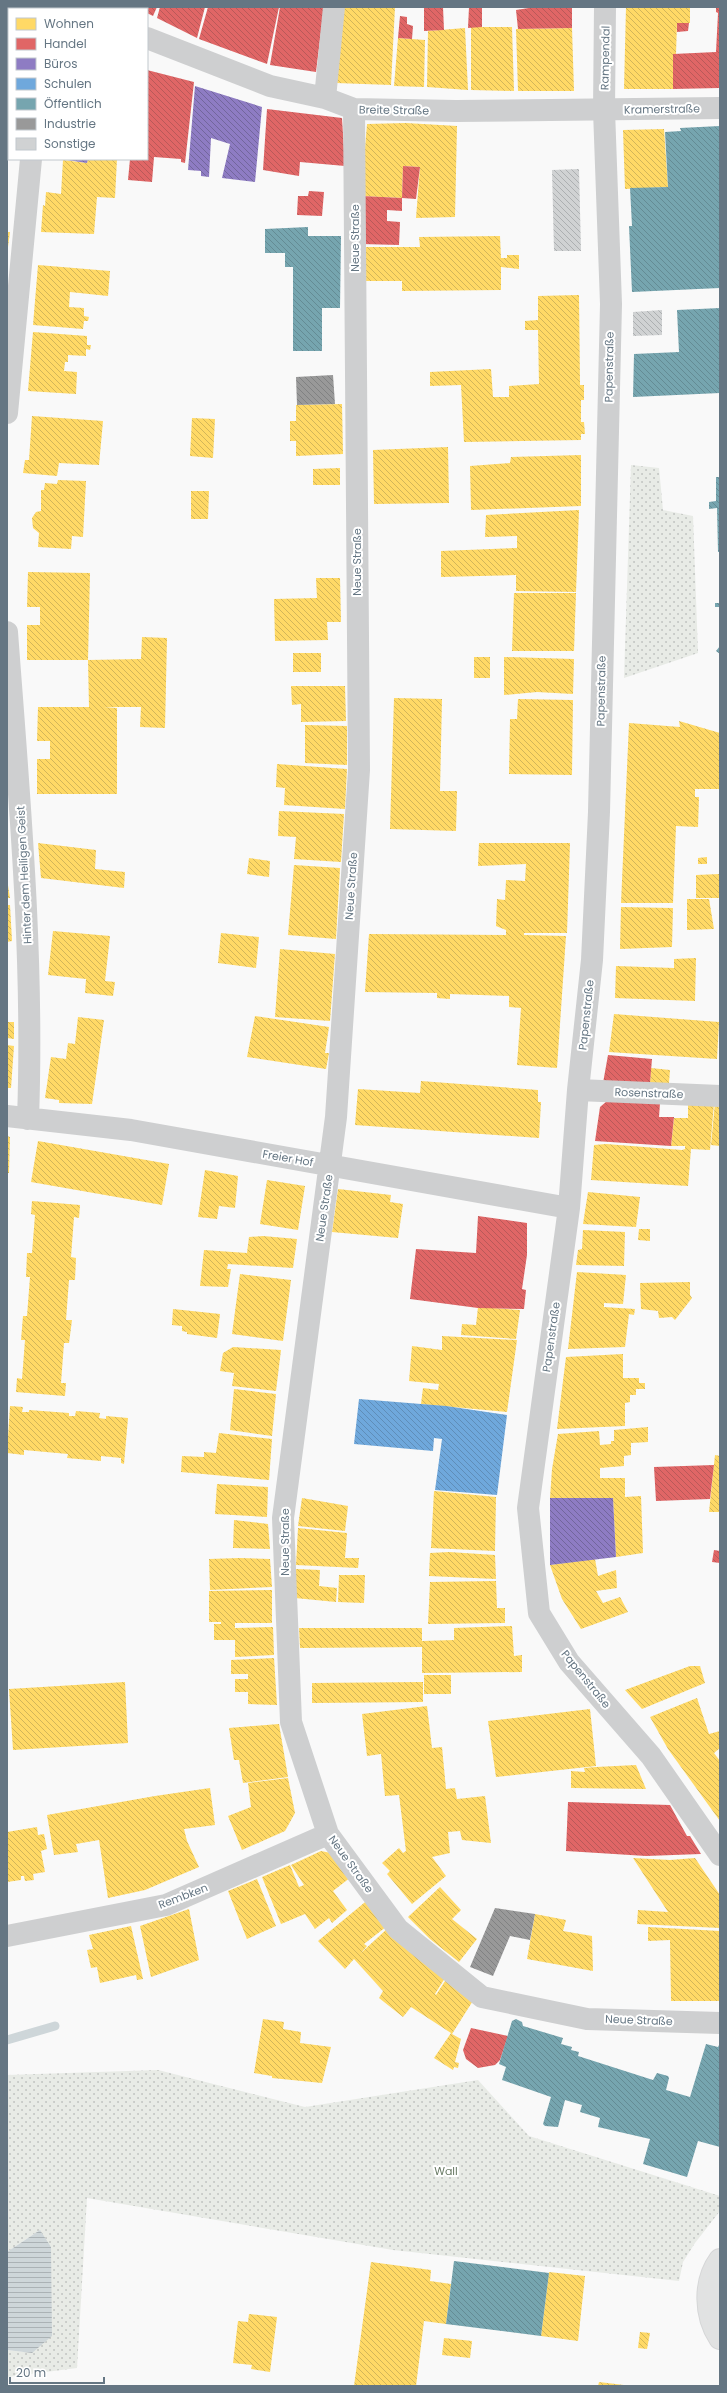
<svg xmlns="http://www.w3.org/2000/svg" width="727" height="2393" viewBox="0 0 727 2393" font-family="Poppins,sans-serif">
  <style>
    .grass { fill: url(#grass-dots) }
    .water { fill: url(#water-rules) }
    .homes { fill: url(#homes-back-hatch) }
    .shops { fill: url(#shops-back-hatch) }
    .offices { fill: url(#offices-back-hatch) }
    .schools { fill: url(#schools-back-hatch) }
    .public { fill: url(#public-back-hatch) }
    .industry { fill: url(#industry-back-hatch) }
    .lines { fill: none; stroke-linecap: round; stroke-linejoin: round }
    .stream { stroke: #ced6d9; stroke-width: 9 }
    .building { fill: url(#building-back-hatch) }
    .primary-casing { stroke: #d5d6d7; stroke-width: 24 }
    .street { stroke: #cecfd0; stroke-width: 22 }
    .primary { stroke: #e1e2e2; stroke-width: 22 }
    .labels { text-anchor: middle; dominant-baseline: central; stroke-width: 4; stroke-linejoin: round; paint-order: stroke }
    .street-label { font-size: 11px; fill: #657683; stroke: #fff }
    .park-label { font-size: 11px; fill: #687a64; stroke: #fff }
  </style>
  <defs>
    <pattern id="grass-dots" width="8" height="8" patternUnits="userSpaceOnUse"><rect width="8" height="8" fill="#e8ebe6"/><path d="M2 2h.1M6 6h.1" fill="none" stroke="#c0c3c0" stroke-width="1.8" stroke-linecap="round"/></pattern>
    <pattern id="water-rules" width="6" height="5" patternUnits="userSpaceOnUse"><rect width="6" height="5" fill="#ced6d9"/><path d="M0 2.5h6" fill="none" stroke="#abb2b5"/></pattern>
    <pattern id="homes-back-hatch" width="6" height="6" patternUnits="userSpaceOnUse"><rect width="6" height="6" fill="#ffd966"/><path d="M-1 5l2 2M0 0l6 6M5-1l2 2" fill="none" stroke="#d2b559"/></pattern>
    <pattern id="shops-back-hatch" width="6" height="6" patternUnits="userSpaceOnUse"><rect width="6" height="6" fill="#e06666"/><path d="M-1 5l2 2M0 0l6 6M5-1l2 2" fill="none" stroke="#b95959"/></pattern>
    <pattern id="offices-back-hatch" width="6" height="6" patternUnits="userSpaceOnUse"><rect width="6" height="6" fill="#8e7cc3"/><path d="M-1 5l2 2M0 0l6 6M5-1l2 2" fill="none" stroke="#72669c"/></pattern>
    <pattern id="schools-back-hatch" width="6" height="6" patternUnits="userSpaceOnUse"><rect width="6" height="6" fill="#6fa8dc"/><path d="M-1 5l2 2M0 0l6 6M5-1l2 2" fill="none" stroke="#5f8db8"/></pattern>
    <pattern id="public-back-hatch" width="6" height="6" patternUnits="userSpaceOnUse"><rect width="6" height="6" fill="#76a5af"/><path d="M-1 5l2 2M0 0l6 6M5-1l2 2" fill="none" stroke="#648b94"/></pattern>
    <pattern id="industry-back-hatch" width="6" height="6" patternUnits="userSpaceOnUse"><rect width="6" height="6" fill="#999"/><path d="M-1 5l2 2M0 0l6 6M5-1l2 2" fill="none" stroke="#808182"/></pattern>
    <pattern id="building-back-hatch" width="6" height="6" patternUnits="userSpaceOnUse"><rect width="6" height="6" fill="#d0d2d3"/><path d="M-1 5l2 2M0 0l6 6M5-1l2 2" fill="none" stroke="#acafb1"/></pattern>
  </defs>
  <rect width="100%" height="100%" fill="#f9f9f9"/>
  <path class="grass" d="M631,465l28,3 4,42 30,6 5,137 -74,25z
    M158,2070l147,37 173,-27 51,56 191,60v15l-25,32 -12,19 -4,19 -286,-31 -306,-52 -10,170 -70,9v-27l25,3 8,-123 -33,22v-177z"/>
  <path class="water" d="M40,2230l11,17 1,89 -20,17 -25,-3v-98z"/>
  <path class="homes" d="M344,7h51l-4,78 -55,-2z
    M626,7h64v16h-13l-1,31h-3v35h-49z
    M7,19l2,1v79l-2,-1z
    M471,27h41l2,64 -43,-1z
    M465,28l3,62 -41,-3 1,-56z
    M572,28l2,63h-56l-2,-62z
    M398,38l27,2 -1,47 -30,-1z
    M406,123l51,3 -2,91 -39,1 4,-51 -17,-1 -1,32 -41,-2 6,-72z
    M664,129l4,58 -43,2 -2,-59z
    M88,159h29l-2,39 -18,-1 -3,37 -53,-2 2,-27 2,1 1,-14 15,2 2,-34 24,3z
    M7,232h3l-2,15h-1z
    M500,236l1,22h6v-3h12v14l-18,-2v23l-99,1v-10h-40l1,-34h57l-1,-10z
    M38,265l72,6 -2,25 -38,-4 -1,15 15,1v8l5,1 -1,4h-4l-1,8 -50,-4z
    M579,295l1,90h4v15h-3v22h3l1,12h-4v6l-117,2 -3,-57 -31,1v-14l61,-3 2,28h16v-11l30,-2 -1,-54h-13v-9l13,-1v-24z
    M33,332l54,4v9h4l-1,5 -4,-1v7l-18,-1v7h-3l-1,9 13,1 -1,22 -48,-3z
    M342,404l1,50 -47,2v-15h-6v-20h6v-16z
    M32,416l71,5 -4,44 -40,-2 -2,13 -34,-3 2,-13h4z
    M192,418l23,1 -2,39 -23,-2z
    M448,447l1,56 -75,1 -1,-54z
    M581,455v51l-110,4 -1,-44 40,-3 1,-6z
    M340,468v17h-27v-16z
    M58,480l28,1 -3,56 -11,-1 -1,13 -33,-2 1,-14 -6,-5 -1,-10 4,-6 5,-1v-21h3l1,-7 12,1z
    M191,491h18l-1,28h-17z
    M579,510l-3,82 -60,-1v-16l-75,2v-26l76,-3v-12l-32,1 1,-22z
    M28,572l62,1 -2,87h-61v-35h13v-18h-13z
    M316,578h24l1,44h-14l1,18 -53,1 -1,-42 43,-1z
    M514,593h62l-2,58h-62z
    M142,637l25,1 -2,90 -25,-1 1,-20h-37l13,1v86h-80v-35h13v-18h-13l1,-34h51l-1,-47 53,-1z
    M293,653h28v19h-28z
    M474,657h16v21h-16z
    M504,657l70,2 -1,35 -36,-2 -33,3z
    M291,686h54l1,35 -45,1v-18l-9,1z
    M394,698l48,1 -2,92h17l-1,40 -66,-2z
    M518,699l55,1 -1,75 -63,-1 1,-55h7z
    M679,721l41,12v56h-25v8h4l-1,30 -22,-1 -3,77h-52l8,-180 51,4z
    M305,725l42,1v39l-42,-2z
    M277,764l70,5 -2,40 -61,-4 1,-17 -9,-1z
    M279,811l65,3 -3,48 -47,-3 2,-22 -18,-1z
    M38,843l58,7 -1,19 30,3 -1,16 -83,-10z
    M479,843h91l-3,90h-43v2l42,1 -9,132 -40,-3 4,-57 -12,-1v-11l-59,-2v5l-13,-1v-5l-72,-1 4,-58 137,1v-5l-10,-4 1,-27 8,1 1,-20 19,1 1,-17 -48,2z
    M707,857v7h-9v-6z
    M249,858l21,3 -1,16 -22,-3z
    M294,865l46,3 -4,71 -48,-4z
    M720,874v24h-24v-23z
    M7,879l3,19h-3z
    M687,899h22l5,30 -27,1z
    M7,905h3l2,36 -5,1z
    M621,907l52,1 -1,39 -52,2z
    M53,931l57,5 -5,45 10,1 -2,14 -28,-3 1,-14 -38,-4z
    M221,933l38,4 -3,31 -38,-5z
    M280,949l55,5 -5,67 -55,-4z
    M696,958l-1,43 -80,-3 1,-32 58,2v-9z
    M614,1014l105,8 -2,37 -108,-7z
    M255,1016l74,11 -4,26h4l-3,16 -79,-12z
    M78,1017l26,3 -12,84 -33,-1v-3l-14,-2 6,-41 15,2 2,-16 7,1z
    M7,1022h7v17l-7,-1z
    M7,1045l7,1 -3,42h-4z
    M651,1068l19,2 -1,13h-19z
    M421,1081l117,9v12h3l-2,36 -184,-13 3,-36 62,4z
    M715,1102h5v44l-9,-1z
    M688,1104h26l-4,46 -19,-1 -3,37 -97,-6 3,-35 12,-1 76,6 3,-1v-3h-14l3,-28h14z
    M7,1136l3,1 -1,36h-2z
    M38,1141l131,23 -7,41 -131,-23z
    M205,1170l33,6 -3,32 -16,-2 -2,13 -19,-2z
    M267,1180l38,6 -7,44 -38,-6z
    M338,1189l53,6 -1,7 13,2 -5,34 -66,-6z
    M588,1192l52,5 -4,30 -53,-3z
    M32,1201l48,4 -1,13 -5,-1 -3,40 5,1 -1,22h-6l-3,40h6l-3,23h-5l-3,40h5l-1,13 -49,-4 1,-14 5,1 3,-39h-4l2,-24h4l3,-39h-4l1,-24h5l3,-38 -4,-1z
    M639,1229h11v12l-12,-1z
    M583,1230l42,2 -1,34 -48,-1 2,-15 4,-1z
    M263,1236l34,3 -4,29 -65,-4 -1,5h4l-3,18 -28,-1 4,-36 43,3 2,-16z
    M577,1272l49,3 -3,29 -19,-1v4l31,2 -1,6 -5,-1 -4,33 -57,2z
    M240,1274l51,6 -8,61 -51,-7z
    M690,1282v13l2,3 -17,22 -3,-3 -13,1 -1,-7 -17,-2 -1,-26z
    M478,1307l42,3 -4,29 -55,-4 1,-11 14,1z
    M173,1309l47,5 -3,24 -30,-4v-2l-5,-1v-5l-10,-1z
    M442,1336l75,4 -10,72 -86,-8 2,-16 15,2 1,-6 -30,-3 3,-35 30,4z
    M233,1347l48,3 -5,41 -44,-5 2,-13 -14,-2 3,-18z
    M623,1354v24h16v5h6v6h-9v6h-6v7l-5,1v23l-68,3 9,-72z
    M234,1389l42,5 -4,42 -42,-6z
    M10,1406l13,1 -1,5h7v-2l40,3v3h6l1,-5 24,2 -1,5 7,1v-3l22,2 -4,46 -3,-1v-5l-20,-2v5l-34,-3 1,-4 -44,-4v5l-17,-2z
    M648,1427v15l-17,1v12l-7,1v10l-24,2v10h25v19l16,-1 2,57 -27,4 -3,-59h-63l2,-29 6,-35 41,-3 1,14 11,-1v-3h3v-11z
    M219,1433l53,6 -3,41 -88,-8 1,-16 22,1v-5l12,1z
    M715,1455l5,1v56h-11z
    M217,1484l51,3 -1,30 -52,-3z
    M434,1491l62,6 -1,54 -64,-3z
    M302,1498l46,8 -3,25 -47,-5z
    M234,1520l34,4 2,25 -37,-1z
    M298,1528l49,5 -2,25h14l-1,10 -62,-3z
    M449,1552l46,3 1,24 -67,-3 1,-23z
    M240,1558l30,1 2,28 -62,3 -1,-31z
    M595,1559l3,17 18,-6 1,18 -21,3 7,12 17,-6 8,15 -47,17 -19,-30 -12,-34z
    M296,1569l24,1 -1,16 18,2 -1,14 -41,-4z
    M339,1575h26l-1,28 -26,-1z
    M496,1581l1,27h8v15l-77,1 2,-42z
    M272,1590v33h-37v5l38,-1 1,28 -39,2v-17h-21v-16h7v-2h-12v-31z
    M512,1626l2,30 8,-1v17l-100,1v-26l-122,1 -1,-20h123v13l32,-1v-12z
    M274,1658l3,47 -29,-1v-12h-13v-13h13v-5h-17v-14z
    M690,1666h10l5,17 -63,26 -17,-19z
    M424,1675h27v19h-27z
    M125,1682l3,61 -115,7 -4,-61z
    M423,1682v20l-111,1v-20z
    M697,1698l12,36 11,-3v17l-6,5 6,8v60l-52,-72 -18,-32z
    M427,1706l5,42 10,-1 4,42 9,-1 2,11 28,-3 6,47 -29,-3 -2,-9 -12,1 2,21 -18,4 14,19 -34,28 -25,-30 3,-3 -8,-8 17,-15 4,5 3,-2 -7,-56 -14,1 -4,-42 -14,2 -5,-42z
    M590,1709l6,57 -100,11 -8,-56z
    M279,1724l9,53 -45,6 -4,-23h-5l-5,-32z
    M636,1765l10,24 -75,-1v-17l14,1 -1,-4 12,-1z
    M288,1778l7,35 -10,18 -43,19 -14,-34 23,-9 -3,-24z
    M210,1788l5,37 -31,4 3,12 12,26 -54,23 -37,8 -9,-58 -23,4 2,8 -24,3 -7,-40 108,-19z
    M37,1827l1,8 6,-1 3,15 -6,2 4,21 -12,2 1,6 -9,1 -1,-5h-3v4l-14,2v-50z
    M321,1851l10,2 20,24 -18,14 14,19 -15,13 -3,-5 -14,11 -10,-15 -24,10 -19,-47 28,-12 9,22 5,-2 -13,-20z
    M633,1858l37,2 25,-2 25,37v33l-83,-4 1,-14 30,2z
    M257,1879l19,47 -29,13 -19,-48z
    M440,1887l21,23 -9,9 25,20 -18,23 -29,-23 -22,-22z
    M370,1898l21,25 -27,21 3,2 -6,7 28,-26 56,51 -10,16 1,1 11,-17 29,18 -24,38 9,5 -6,23 4,1 -1,5 -4,-1 -1,3 -19,-12 17,-25 -40,-26 -8,10 -24,-19 4,-7 -29,-32 -9,10 -27,-28z
    M189,1909l10,51 -48,17 -11,-51z
    M535,1914l31,6 -3,11 29,5 1,35 -66,-12z
    M131,1926l12,53 -6,1 -1,-5 -36,8 -3,-16 -6,1 -4,-18 6,-1 -4,-14z
    M648,1927l72,4v70h-49l-1,-61 -22,1z
    M263,2019l21,3 -1,7 18,3 -1,11 31,4 -9,36 -50,-5v-2l-18,-3z
    M371,2262l60,8 -1,11 21,3 -5,40 -22,-3 -8,65h-62z
    M549,2272l36,4 -7,65 -37,-5z
    M249,2314l28,3 -7,55 -19,-3 1,-4 -19,-2 5,-42 10,1z
    M640,2332l10,1 -3,16 -9,-1z
    M444,2338l28,3 -2,17 -28,-3z
    M599,2382l25,3v1h-26z"/>
  <path class="shops" d="M132,7h25l-4,9 -6,-3v-4z
    M160,7h45l-8,31 -40,-20z
    M208,7h71l-12,57 -68,-25z
    M280,7h44l-8,65 -46,-7z
    M421,7h22l1,23 -20,1v-23z
    M469,7h13v20l-14,1z
    M535,7h37v21l-54,1 -2,-19z
    M716,7h4v81l-47,1v-35l43,-2 2,-39 -2,-1z
    M400,16l7,1v7l6,2 -1,13 -14,-1z
    M677,23h12l-1,8 -11,1z
    M147,70l47,12 -9,81 -4,-1v-3l-27,-2 -2,25 -24,-2 2,-21h17z
    M7,98l2,1v31h-2z
    M267,109l75,9 3,48 -45,-4 -1,14 -36,-6z
    M403,166l17,1 -4,32 -14,-1v13l-15,-1v11l13,1 -1,23 -38,-1 1,-48 40,2z
    M309,191l15,1 -2,24 -25,-1 1,-19h10z
    M608,1055l44,4 -2,24h-47z
    M607,1101l53,2 -1,14h15l-3,29 -76,-5 5,-34z
    M478,1216l49,7v32l-5,34 4,1 -2,19 -46,-1 -68,-9 6,-50 60,4z
    M714,1465l-4,34 -54,2 -2,-34z
    M714,1550l6,1v12l-8,-1z
    M568,1802l102,3 17,31h3l11,18 -55,2 -80,-5z
    M471,2028l37,8 -8,24 -5,5 -17,3 -12,-9 -3,-9z"/>
  <path class="offices" d="M195,86l67,21 -7,75 -33,-4 8,-34 -19,-6 -2,39 -8,-1v-5l-13,-1z
    M61,159h27l-1,4z
    M550,1498h63l3,59 -66,8z"/>
  <path class="schools" d="M359,1399l87,7 61,9 -10,80 -62,-5 7,-51 -8,-1 -1,13 -79,-7z"/>
  <path class="public" d="M720,126v162l-88,4 -3,-66h3l-2,-38 38,-1 -3,-55 16,-1 -1,-3z
    M308,227v9h33l-1,72h-18v43h-29v-84h-8v-14h-20v-24z
    M720,308v85l-87,4 1,-43 45,-2 -2,-42z
    M716,477h4v75h-2l-1,-44 -8,1v-7l7,-1z
    M715,603h5v4h-5z
    M720,646v8l-4,-3z
    M516,2019l6,3 1,4 40,12 -2,6 11,3 -1,3 8,2 -1,4 75,24 4,-7 11,3 1,2 -3,12 24,7 16,-53 12,3 2,-4v104l-22,-6 -11,36 -44,-13 7,-25 -52,-12 2,-9 -20,-6 2,-7 -17,-5 -7,27 -13,-1 -2,-2 8,-27 -49,-17 4,-13 -7,-3 13,-43z
    M454,2261l95,12 -8,63 -95,-12z"/>
  <path class="industry" d="M333,375l2,29 -38,1 -1,-28z
    M495,1908l40,6 -5,26 -20,-4 -17,40 -23,-9z"/>
  <g class="lines">
    <path class="stream" d="M7,2040l48,-14"/>
  </g>
  <path class="building" d="M579,169l2,82h-27l-2,-81z
    M662,310v25l-29,1v-24z"/>
  <g class="lines">
    <g class="primary-casing">
      <path id="primary" d="M720,2260c-16,22 -15,55 0,78"/>
    </g>
    <path class="street" d="M71,7l5,2
      M605,7l-1,103 7,194 -12,508 -7,148 -14,130 -9,118 -41,300 11,105 30,49 82,94 69,99
      M47,9v-2
      M147,38l123,48 55,12 29,11 102,2 264,-3
      M325,98l9,-91
      M354,109l5,661 -23,347 -53,401 8,204 37,112 70,95 84,68 105,22 133,4
      M7,413l24,-254
      M7,632c12,162 27,324 21,487
      M578,1090l142,6
      M7,1116l124,14 438,78
      M7,1936l159,-31 162,-71"/>
    <use href="#primary" class="primary"/>
  </g>
  <g class="labels">
    <g class="street-label">
      <text transform="translate(605 58) rotate(-89)">Rampendal</text>
      <text transform="translate(662 109) rotate(-1)">Kramerstraße</text>
      <text transform="translate(394 110) rotate(1)">Breite Straße</text>
      <text transform="translate(355 238) rotate(-90)">Neue Straße</text>
      <text transform="translate(609 367) rotate(-89)">Papenstraße</text>
      <text transform="translate(357 562) rotate(-90)">Neue Straße</text>
      <text transform="translate(601 691) rotate(-89)">Papenstraße</text>
      <text transform="translate(24 875) rotate(-93)">Hinter dem Heiligen Geist</text>
      <text transform="translate(351 886) rotate(-86)">Neue Straße</text>
      <text transform="translate(586 1015) rotate(-84)">Papenstraße</text>
      <text transform="translate(649 1093) rotate(2)">Rosenstraße</text>
      <text transform="translate(288 1158) rotate(10)">Freier Hof</text>
      <text transform="translate(324 1208) rotate(-82)">Neue Straße</text>
      <text transform="translate(551 1337) rotate(-82)">Papenstraße</text>
      <text transform="translate(285 1542) rotate(-90)">Neue Straße</text>
      <text transform="translate(586 1679) rotate(51)">Papenstraße</text>
      <text transform="translate(351 1864) rotate(54)">Neue Straße</text>
      <text transform="translate(183 1896) rotate(-21)">Rembken</text>
      <text transform="translate(639 2020) rotate(2)">Neue Straße</text>
    </g>
    <g class="park-label">
      <text x="446" y="2171">Wall</text>
    </g>
  </g>
  <rect width="727" height="2393" fill="none" stroke="#657683" stroke-width="16"/>
  <rect x="8" y="8" width="140" height="152" fill="#ffffff" stroke="#c1c8cd"/>
  <rect x="16" y="18" width="20" height="12" fill="#ffd966" stroke="#c1c8cd"/>
  <text x="44" y="28" font-size="12" fill="#657683">Wohnen</text>
  <rect x="16" y="38" width="20" height="12" fill="#e06666" stroke="#c1c8cd"/>
  <text x="44" y="48" font-size="12" fill="#657683">Handel</text>
  <rect x="16" y="58" width="20" height="12" fill="#8e7cc3" stroke="#c1c8cd"/>
  <text x="44" y="68" font-size="12" fill="#657683">Büros</text>
  <rect x="16" y="78" width="20" height="12" fill="#6fa8dc" stroke="#c1c8cd"/>
  <text x="44" y="88" font-size="12" fill="#657683">Schulen</text>
  <rect x="16" y="98" width="20" height="12" fill="#76a5af" stroke="#c1c8cd"/>
  <text x="44" y="108" font-size="12" fill="#657683">Öffentlich</text>
  <rect x="16" y="118" width="20" height="12" fill="#999999" stroke="#c1c8cd"/>
  <text x="44" y="128" font-size="12" fill="#657683">Industrie</text>
  <rect x="16" y="138" width="20" height="12" fill="#d0d2d3" stroke="#c1c8cd"/>
  <text x="44" y="148" font-size="12" fill="#657683">Sonstige</text>
  <path d="M10 2377v6h94v-6" fill="none" stroke="#657683" stroke-width="2"/>
  <text x="16" y="2377" font-size="12" fill="#657683" stroke="#ffffff" stroke-width="3" paint-order="stroke">20 m</text>
</svg>
